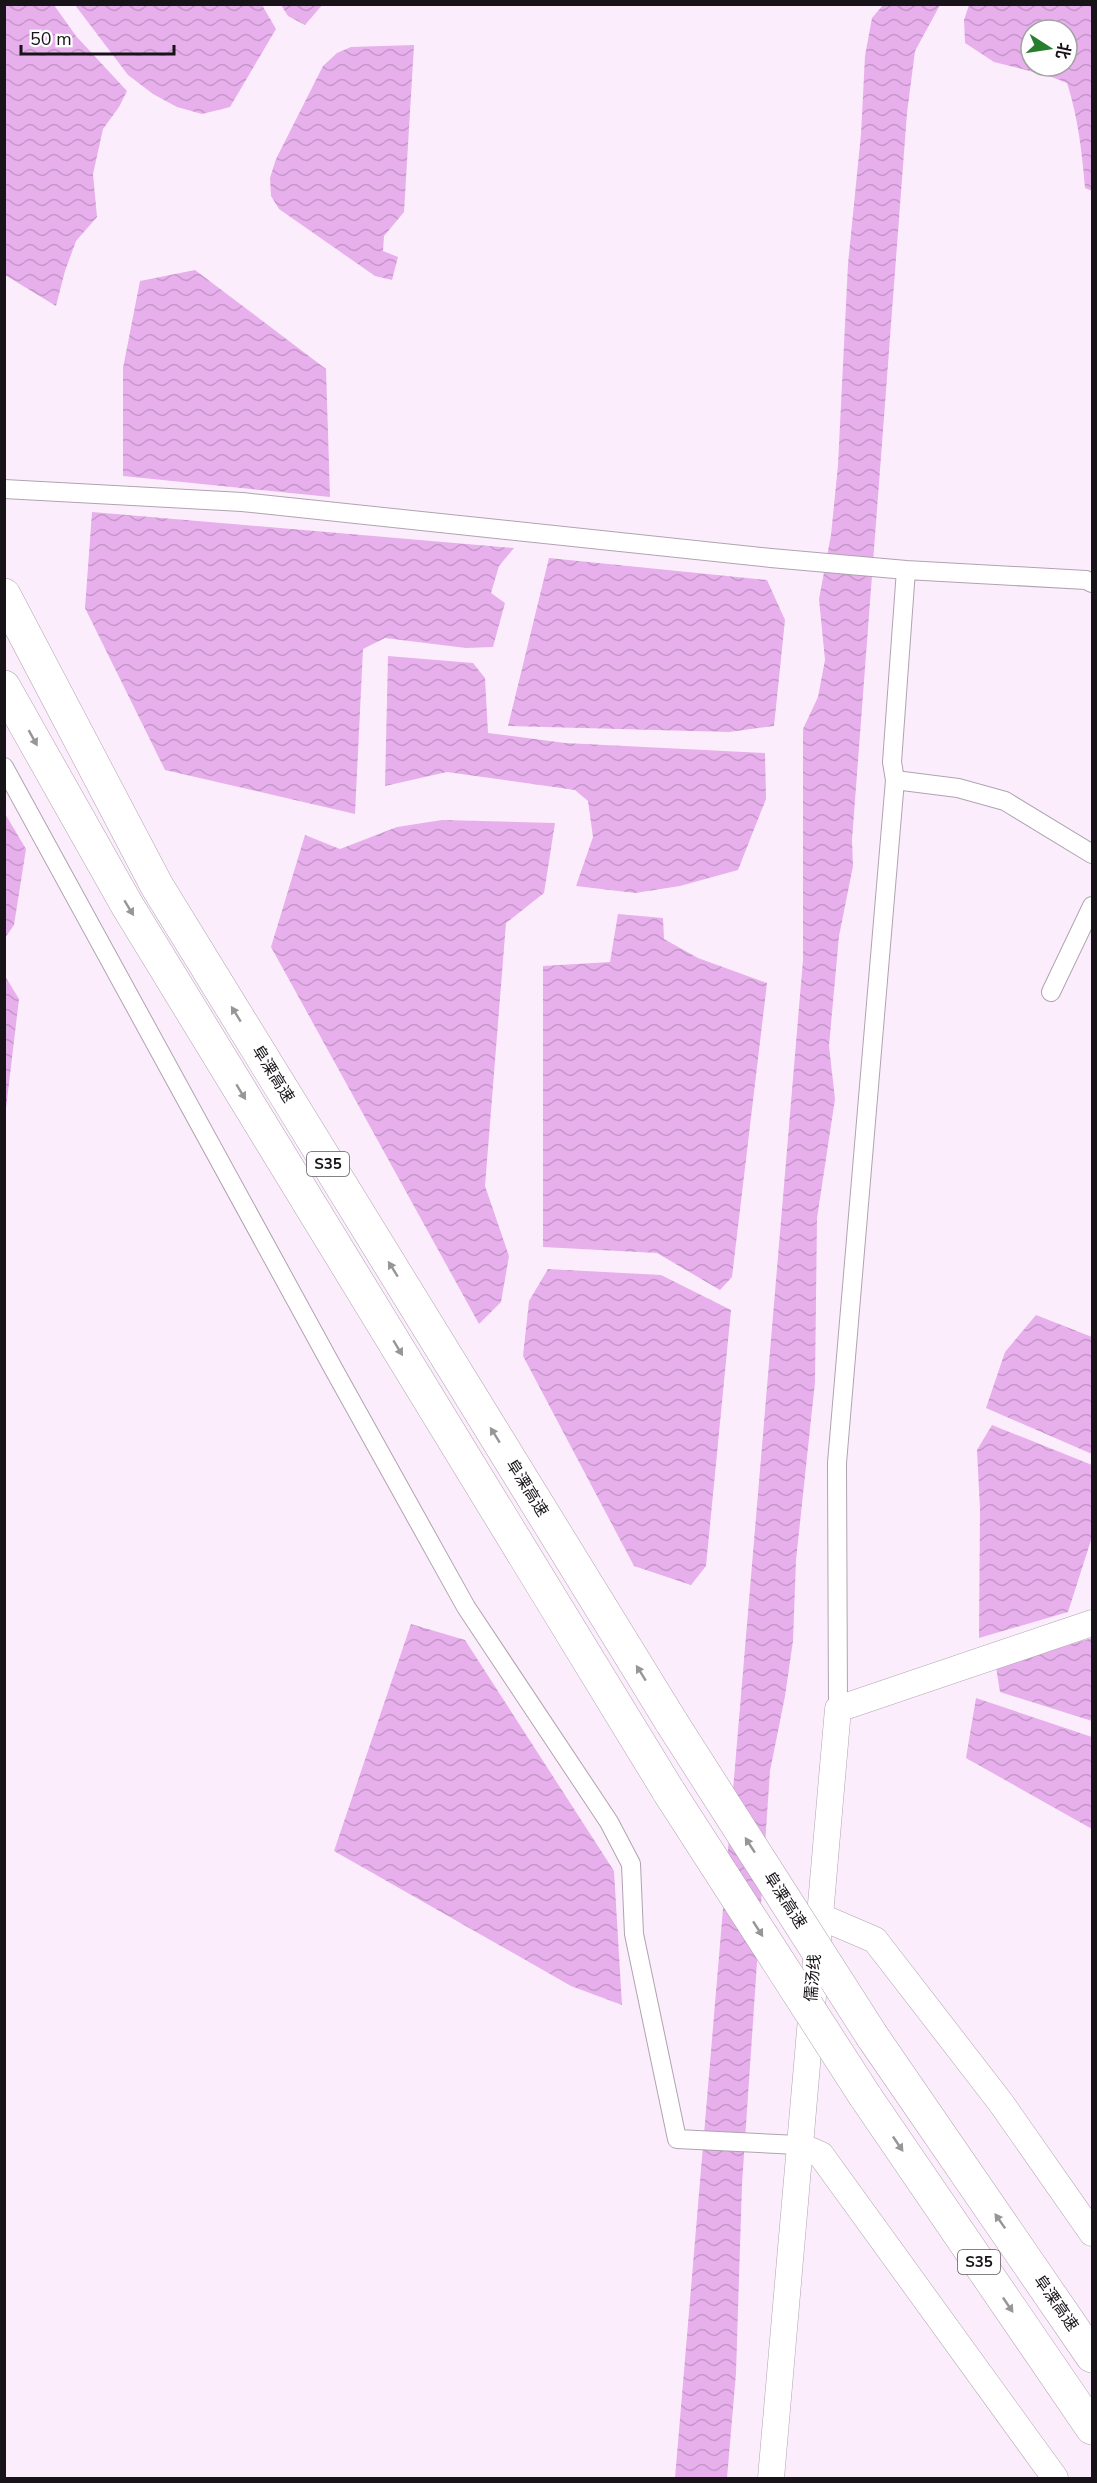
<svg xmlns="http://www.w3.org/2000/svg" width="1097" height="2483" viewBox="0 0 1097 2483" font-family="'Nunito Sans','Noto Sans SC',sans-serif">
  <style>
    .water { fill: url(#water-waves); fill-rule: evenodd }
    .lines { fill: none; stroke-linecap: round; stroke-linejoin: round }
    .street-casing { stroke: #b0a3b1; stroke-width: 20 }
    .secondary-casing { stroke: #b0a3b1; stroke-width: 27 }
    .highway-casing { stroke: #b0a3b1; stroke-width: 34 }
    .street { stroke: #fff; stroke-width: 18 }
    .secondary { stroke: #fff; stroke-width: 26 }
    .highway { stroke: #fff; stroke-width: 33 }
    .highway-bridge-casing { stroke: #b0a3b1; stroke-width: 34; stroke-linecap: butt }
    .highway-bridge { stroke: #fff; stroke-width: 33 }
    .oneway { fill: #979597 }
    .labels { text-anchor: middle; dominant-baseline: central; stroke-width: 6; stroke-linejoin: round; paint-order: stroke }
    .shield { fill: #fff; stroke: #5d5a5d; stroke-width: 1.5 }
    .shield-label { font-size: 15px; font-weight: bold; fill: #171318 }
    .street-label { font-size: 16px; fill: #171318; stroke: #fff }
  </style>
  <defs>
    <pattern id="water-waves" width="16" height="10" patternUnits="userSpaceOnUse" patternTransform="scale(1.5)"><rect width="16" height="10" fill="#e7afeb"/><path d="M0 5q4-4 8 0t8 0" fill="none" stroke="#c596c9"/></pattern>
  </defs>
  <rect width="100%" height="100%" fill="#fcedfc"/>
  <path class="water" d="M323,4l-18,21 -17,-9 -7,-11z
    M4,5h50l22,31 51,55 -8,16 -16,22 -10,45 4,43 -21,24 -11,30 -9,35 -51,-31z
    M75,5h187l14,24 -46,78 -28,7 -25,-7 -24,-13 -25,-19z
    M883,5h57l-25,46 -8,62 -55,727 1,26 -14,70 -10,110 6,53 -18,119 -2,164 -19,178 -3,81 -8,55 -15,75 -28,413 -6,189 -9,105h-52l128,-1518v-231l15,-32 7,-37 -6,-61 12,-64 7,-70 10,-201 13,-130 4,-78 7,-38z
    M969,5h123v186l-7,-3c-3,-36 -7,-71 -18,-105l-18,-7 -55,-14 -29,-19 -1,-23zM1031,30h36v36h-36z
    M414,45l-10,167 -20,24 -1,15 15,6 -6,23 -17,-4 -96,-67 -8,-13 -1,-18 6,-19 47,-93 14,-13 14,-6z
    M195,270l131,99 4,128 -207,-21v-108l17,-87z
    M92,512l422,36 -15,18 -8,27 14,10 -12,44 -27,1 -81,-10 -22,11 -8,165 -190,-44 -80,-162z
    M549,558l218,22 18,40 -11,106 -45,6 -221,-6z
    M388,656l85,7 12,15 3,55 77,10 200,10 1,46 -28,71 -58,16 -45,7 -59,-7 17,-49 -5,-36 -13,-11 -128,-18 -62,14z
    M4,812l22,37 -12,76 -9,13z
    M442,820l113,3 -11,70 -38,30 -21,263 24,70 -8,46 -22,22 -208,-377 34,-112 35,14 57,-22z
    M618,914l45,4 1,21 34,19 69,25 -35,294 -12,13 -63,-37 -114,-6v-281l67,-4z
    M5,976l14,23 -14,118z
    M548,1269l113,6 70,35 -25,256 -15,19 -57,-19 -111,-210 6,-55z
    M1036,1315l56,22v117l-106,-46 19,-56z
    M992,1425l100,40v72l-24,75 -89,26 1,-129 -3,-59z
    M411,1624l54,16 149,231 8,134 -51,-19 -237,-135z
    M1092,1638v83l-92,-29 -4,-25z
    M976,1698l116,39v92l-126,-71z"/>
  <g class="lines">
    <g class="street-casing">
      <path id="street" d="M4,489l238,13 529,56 135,12 180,10 6,3
        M4,767l329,601 133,239 143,215 22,42 3,70 43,205 121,6
        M895,780l63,8 47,13 87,53
        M1051,992l41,-86
        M838,1709l-1,-246 58,-683 -3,-18 14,-192"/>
    </g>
    <g class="secondary-casing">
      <path id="secondary" d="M819,1916l56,24 126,163 91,130
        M798,2145l23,10 234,323
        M771,2478l67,-769 254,-86"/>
    </g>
    <g class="highway-casing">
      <path id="highway" d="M4,595l153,291 515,837
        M4,687l123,218 542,887
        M872,2036l220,320
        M865,2096l227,332"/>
    </g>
    <use href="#street" class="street"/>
    <use href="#secondary" class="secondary"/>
    <use href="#highway" class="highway"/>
    <g class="highway-bridge-casing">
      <path id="highway-bridge" d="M672,1723l200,313
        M669,1792l196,304"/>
    </g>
    <use href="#highway-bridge" class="highway-bridge"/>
  </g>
  <defs><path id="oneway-solid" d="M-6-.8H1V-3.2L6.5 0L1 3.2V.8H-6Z" transform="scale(1.5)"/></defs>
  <g class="oneway">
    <use href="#oneway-solid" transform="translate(33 738) rotate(61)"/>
    <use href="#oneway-solid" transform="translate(129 908) rotate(59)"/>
    <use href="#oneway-solid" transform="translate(236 1014) rotate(-122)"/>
    <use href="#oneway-solid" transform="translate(241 1092) rotate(59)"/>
    <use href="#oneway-solid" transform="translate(393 1269) rotate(-122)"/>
    <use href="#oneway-solid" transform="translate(398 1348) rotate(59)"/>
    <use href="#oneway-solid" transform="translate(495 1435) rotate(-122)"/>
    <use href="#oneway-solid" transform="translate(641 1673) rotate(-122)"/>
    <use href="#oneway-solid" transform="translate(750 1845) rotate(-123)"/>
    <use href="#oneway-solid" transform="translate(758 1929) rotate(57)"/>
    <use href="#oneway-solid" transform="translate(898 2144) rotate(56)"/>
    <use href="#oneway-solid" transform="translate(1000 2221) rotate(-125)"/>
    <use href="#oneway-solid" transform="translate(1008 2305) rotate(56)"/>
  </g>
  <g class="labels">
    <g class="shield">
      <rect x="307" y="1152" width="42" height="24" rx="4.5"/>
      <rect x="958" y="2250" width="42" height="24" rx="4.5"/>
    </g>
    <g class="shield-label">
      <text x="328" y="1164">S35</text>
      <text x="979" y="2262">S35</text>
    </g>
    <g class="street-label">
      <text transform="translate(273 1074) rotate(58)">阜溧高速</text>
      <text transform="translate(527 1488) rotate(58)">阜溧高速</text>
      <text transform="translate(785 1900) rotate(57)">阜溧高速</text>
      <text transform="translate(813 1978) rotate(-85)">儒汤线</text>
      <text transform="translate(1056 2303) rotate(55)">阜溧高速</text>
    </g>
  </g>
  <rect width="1097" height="2483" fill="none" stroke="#171318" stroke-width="12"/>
  <g transform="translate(1049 48) rotate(102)"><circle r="28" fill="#ffffff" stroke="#a2a1a3" stroke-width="1.5"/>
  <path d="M0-4.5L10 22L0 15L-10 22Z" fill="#277f2e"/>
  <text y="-9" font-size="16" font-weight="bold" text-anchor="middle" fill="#171318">北</text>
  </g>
  <path d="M21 45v9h153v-9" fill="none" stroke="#171318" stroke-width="3"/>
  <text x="30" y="45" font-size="18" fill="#171318" stroke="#ffffff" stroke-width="4.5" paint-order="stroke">50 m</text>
</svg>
